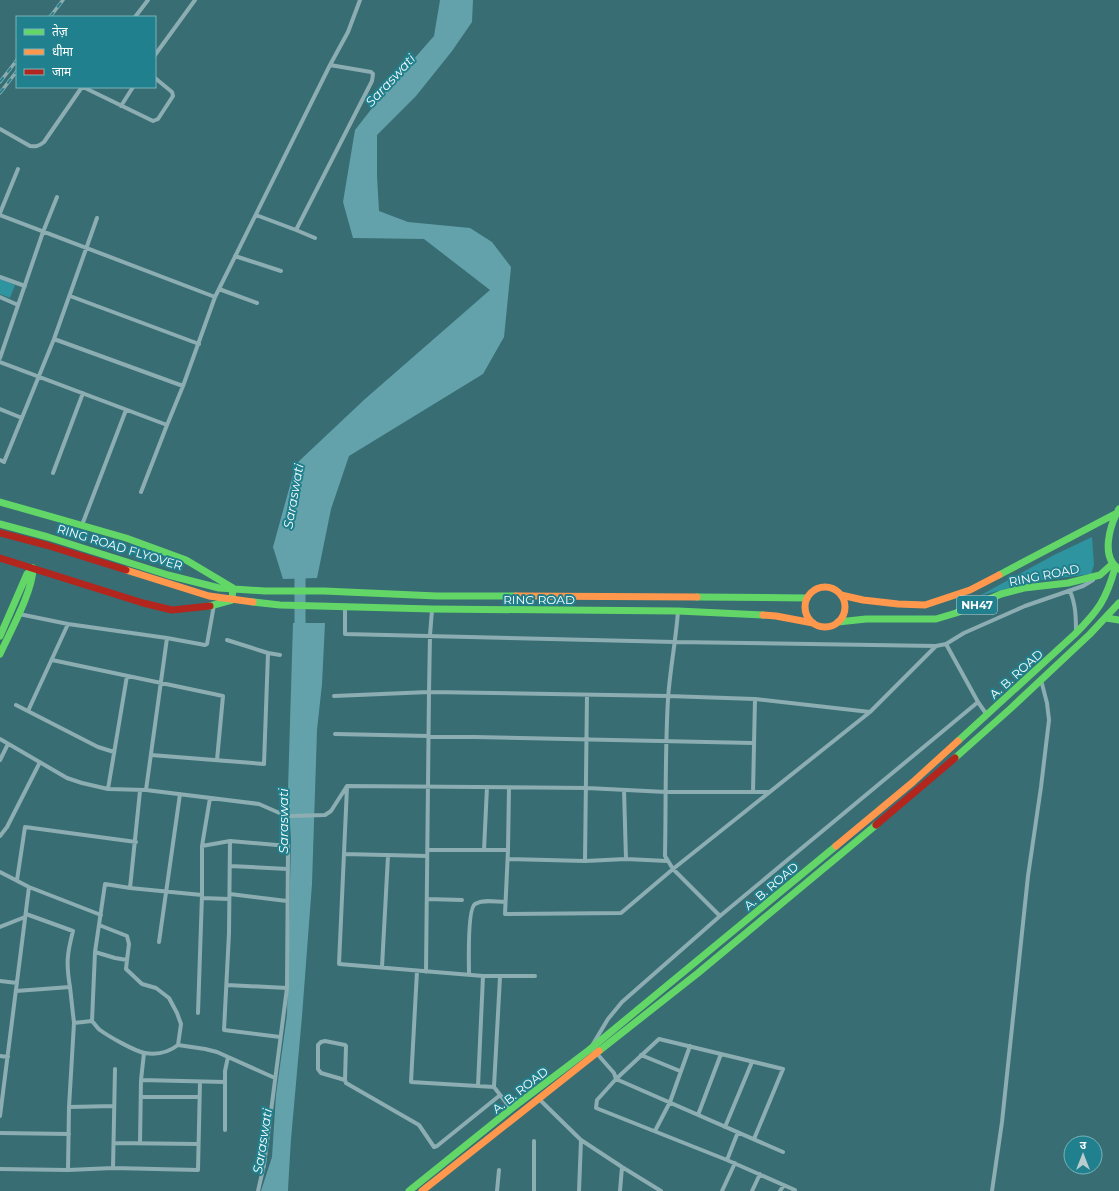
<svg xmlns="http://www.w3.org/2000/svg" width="1119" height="1191" viewBox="0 0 1119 1191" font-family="Montserrat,'Noto Sans Devanagari',sans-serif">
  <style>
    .green { fill: #2e94a0 }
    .water { fill: #64a2ab }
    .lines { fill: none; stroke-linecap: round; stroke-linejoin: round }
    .river { stroke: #64a2ab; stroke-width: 11 }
    .street { stroke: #8cadb1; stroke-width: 4 }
    .fast { stroke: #63d668; stroke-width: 7 }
    .slow { stroke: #ff974d; stroke-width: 7 }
    .jam { stroke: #b3261e; stroke-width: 7 }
    .rail-casing { stroke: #8cadb0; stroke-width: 3.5 }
    .rail { stroke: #20808d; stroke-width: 2; stroke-dasharray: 6; stroke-linecap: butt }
    .labels { text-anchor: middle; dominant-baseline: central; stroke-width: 4; stroke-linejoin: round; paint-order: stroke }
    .shield { fill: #20808d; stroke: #bcd9dd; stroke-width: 1 }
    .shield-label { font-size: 11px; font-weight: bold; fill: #fff }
    .street-label { font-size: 12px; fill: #fff; stroke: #20808d }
    .water-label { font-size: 13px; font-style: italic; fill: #f8fdfe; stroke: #20808d }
  </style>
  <rect width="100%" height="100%" fill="#386d74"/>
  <path class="green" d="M0,279l15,6 -5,13 -10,-4z
    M1092,537l2,28 -3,9 -55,7 -57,15 75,-41z"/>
  <path class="water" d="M440,0h33l-1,22 -20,29 -36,45 -39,39v41l2,35 29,11 62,6 22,14 19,25 -7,70 -21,37 -134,82 -18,53 -14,69 -34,1 -10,-32 23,-83 69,-65 125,-109 -66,-51 -71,-1 -10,-36 12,-72 29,-37 50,-57z
    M293,623h32l-3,61 -5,46 -5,154 -10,132 -11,123 -3,50v2h-27l11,-34 4,-62 11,-80 4,-175 -3,-50z"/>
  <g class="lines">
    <path class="river" d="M300,637v-73"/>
    <path class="street" d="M135,17l13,-17
      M155,55l40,-55
      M83,87l70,34 5,-2 15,-23 -1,-4 -17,-14
      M121,106l12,-19
      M0,129l30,17c6,1 9,0 14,-4l38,-55
      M0,213l18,-44
      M0,215l215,82
      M256,215l40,15 76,-149 1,-7 -2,-2 -41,-7
      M296,230l19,8
      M235,256l46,15
      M0,277l25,9
      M219,289l38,14
      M70,296l129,48
      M0,297l18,8
      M54,339l129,47
      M0,358l43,-126 14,-35
      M0,362l167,63 16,-39 32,-89 115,-232 18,-33 12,-32
      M0,409l22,9
      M0,460l4,2 50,-123 43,-121
      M53,473l30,-80
      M141,492l26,-67
      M82,525l44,-115
      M1070,591c6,14 6,28 6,43
      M345,607v27l330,8 261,4
      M678,611c-2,29 -8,58 -10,88 -3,52 -2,105 -3,157l8,13 47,47
      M19,614l49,10 99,14 38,7 2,-1 7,-39
      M227,640l41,13 12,2
      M52,660l171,36 -6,64
      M334,696l95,-4 239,4 87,3 115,13
      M978,702l9,13
      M16,705l82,42 16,5
      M28,711l40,-87
      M335,734l418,9
      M0,739l67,39 15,5 26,6 38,1 113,14 25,11 8,1 33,-1 6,-4 16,-25 240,2 79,4h104
      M151,755l113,9 4,-111
      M0,760l8,-16
      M347,787l-8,177 144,12h52
      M509,788l-1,62 -3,64 116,-1 52,-44 197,-157 66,-66 10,-2 18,-11 61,-27 58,-20 10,-6
      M108,789l19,-113
      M146,790l21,-152
      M624,790l2,69
      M753,792l2,-93
      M0,836l7,-9 33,-65
      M230,841l-1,92 -5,97 56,7
      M202,846l28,-5 58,5
      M427,850h81
      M484,850l3,-63
      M344,854l83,2
      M508,859l77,2 41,-2 41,2
      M585,861l2,-166
      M230,866l58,3
      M0,872l29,15 72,28
      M17,880l8,-53 111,15
      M130,888l10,-97
      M230,894l57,7
      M202,898l27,1
      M427,899l35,1
      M99,925l28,11 2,8 -2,16
      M0,927l25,-10
      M159,942l21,-148
      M382,967l6,-111
      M417,971l-6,111 83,5
      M426,972l3,-280 1,-57 2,-25
      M469,974c0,-10 -2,-65 6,-70 8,-5 21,-2 30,-2
      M500,977l-6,110 17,22
      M0,981l17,2
      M227,985l60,3
      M16,991l54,-4c-4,-24 -3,-33 3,-56l-47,-17
      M198,1013l4,-118v-49l8,-48
      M92,1021l3,-69
      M74,1023l18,-2c3,3 5,7 8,9 8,6 36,22 45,23 12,2 24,-1 33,-8l3,-21 -4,-11 -8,-15 -13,-10 -14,-4 -16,-15 1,-9 -12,-2 -20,-6 10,-68 25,4 72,7
      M593,1044l15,-25 14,-17 98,-86 258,-214 -32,-58
      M178,1045l27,4 12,3 58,26
      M592,1048l22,25 2,6 167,73
      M641,1055l39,16
      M0,1056l8,1
      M141,1080l84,2v48
      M345,1080l-24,-7 -3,-4v-24l3,-3 4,-1 20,4 1,1 -1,34 1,3 73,42 15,22 3,-1 62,-50
      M225,1082v-11l3,-14
      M478,1086l5,-110
      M141,1097h58
      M539,1099l42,41 41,27 39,24
      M69,1107l45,-1
      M698,1115l23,-61
      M0,1116l29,-229
      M725,1127l27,-65
      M655,1131l15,-29 20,-56
      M738,1132l-11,28 -131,-52 1,-8 19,-21 43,-40 124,30 -29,70
      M0,1133l69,1
      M114,1143l84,1
      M140,1143l1,-63 3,-27
      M727,1160l68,30
      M113,1168l2,-99
      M0,1169l68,1 45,-2 85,2 2,-88
      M68,1170l1,-63 5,-84 -4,-36
      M258,1191l6,-26 23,-177 1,-142 -4,-31
      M497,1191l2,-21
      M534,1191v-50
      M579,1191l2,-51
      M620,1191l2,-24
      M722,1191l13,-28
      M752,1191l8,-17
      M780,1191l4,-6
      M992,1191l10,-69 26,-246 13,-89 8,-67 -2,-17 -6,-23"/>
    <path class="fast" d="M0,502l126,36 60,22 47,28 -1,12 -22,6
      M1119,509c-9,16 -19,48 0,60
      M0,524l48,13 120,38 51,13 46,3h59l113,5h79
      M999,575l116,-61
      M697,597l110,1
      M253,602l27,3 152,4 246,2 85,4
      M1106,618l13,2
      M838,622l28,-3h70l20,-6 45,-19 23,-6 44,-5 32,-8 11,-10
      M0,636l27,-62 6,-6
      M0,654c10,-22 33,-63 33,-86
      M958,741l117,-107c23,-23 31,-34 40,-66
      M955,758l55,-49 80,-75 29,-31
      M599,1051l99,-78 178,-148
      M409,1191l102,-82 78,-59 247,-204"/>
    <path class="slow" d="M126,570l83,26 44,6
      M805 607a20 20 0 1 1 40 0a20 20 0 1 1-40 0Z
      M841,595l22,5 35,4 27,1 45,-15 29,-15
      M516,596l181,1
      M763,615l13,1 37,7
      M836,846l77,-64 45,-41
      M422,1191l177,-140"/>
    <path class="jam" d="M0,533l46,12 80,25
      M0,558l143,45 29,7 38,-4
      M876,825l79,-67"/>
    <g class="rail-casing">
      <path id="rail" d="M50,17l13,-17
        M0,82l17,-22
        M0,93l17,-22"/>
    </g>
    <use href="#rail" class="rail"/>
  </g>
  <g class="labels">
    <rect class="shield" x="957" y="596" width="40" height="18" rx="3"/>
    <g class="shield-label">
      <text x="977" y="605">NH47</text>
    </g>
    <g class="street-label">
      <text transform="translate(120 547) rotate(17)">RING ROAD FLYOVER</text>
      <text transform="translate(1044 575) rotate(-11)">RING ROAD</text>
      <text x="539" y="599">RING ROAD</text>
      <text transform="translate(1016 674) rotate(-42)">A. B. ROAD</text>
      <text transform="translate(771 886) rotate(-40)">A. B. ROAD</text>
      <text transform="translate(520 1090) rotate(-38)">A. B. ROAD</text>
    </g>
    <g class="water-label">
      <text transform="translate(390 80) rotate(-47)">Saraswati</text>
      <text transform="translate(293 496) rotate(-80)">Saraswati</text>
      <text transform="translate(283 821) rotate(-90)">Saraswati</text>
      <text transform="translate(262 1141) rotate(-81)">Saraswati</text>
    </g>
  </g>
  <rect x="16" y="16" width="140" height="72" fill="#20808d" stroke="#79b3bb"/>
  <rect x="24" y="29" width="20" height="6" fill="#63d668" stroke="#79b3bb"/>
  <text x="52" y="36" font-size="12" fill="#ffffff">तेज़</text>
  <rect x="24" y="49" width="20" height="6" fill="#ff974d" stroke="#79b3bb"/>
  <text x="52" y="56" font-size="12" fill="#ffffff">धीमा</text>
  <rect x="24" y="69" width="20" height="6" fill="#b3261e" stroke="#79b3bb"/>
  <text x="52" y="76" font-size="12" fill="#ffffff">जाम</text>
  <g transform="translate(1083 1155)"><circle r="19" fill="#20808d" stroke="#79b3bb"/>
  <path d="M0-3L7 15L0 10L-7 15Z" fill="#b9ccce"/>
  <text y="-6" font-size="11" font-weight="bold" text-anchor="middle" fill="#ffffff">उ</text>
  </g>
</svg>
